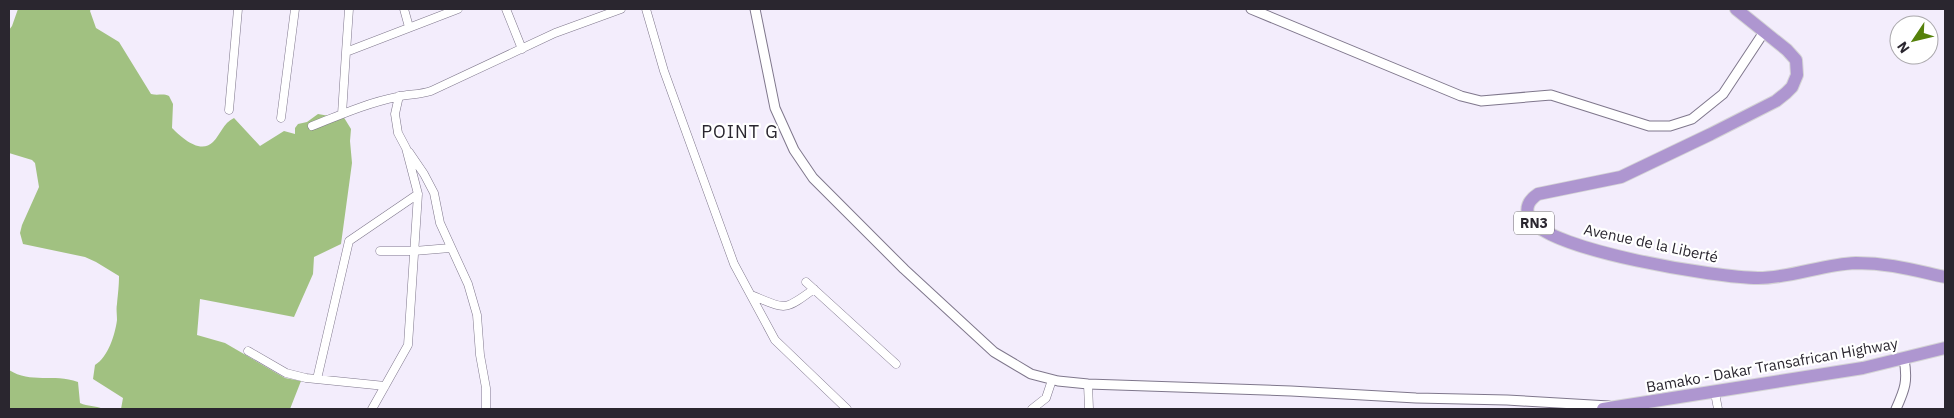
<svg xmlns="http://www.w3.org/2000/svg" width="1954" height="418" viewBox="0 0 1954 418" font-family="'IBM Plex Sans',sans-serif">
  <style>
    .forest { fill: #a1c181 }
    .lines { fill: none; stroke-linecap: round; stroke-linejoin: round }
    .minor-casing { stroke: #7f778c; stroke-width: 9 }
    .tertiary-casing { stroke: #7f778c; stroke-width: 11 }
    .trunk-casing { stroke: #d4d4d5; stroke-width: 14 }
    .minor { stroke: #fff; stroke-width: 8 }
    .tertiary { stroke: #fff; stroke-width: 9 }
    .trunk { stroke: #ae96d0; stroke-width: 12 }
    .labels { text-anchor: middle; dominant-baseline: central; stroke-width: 4.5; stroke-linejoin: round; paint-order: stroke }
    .shield { fill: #fff; stroke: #6a676d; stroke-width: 1 }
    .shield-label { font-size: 14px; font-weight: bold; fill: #2a262f }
    .street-label { font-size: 15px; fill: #2a262f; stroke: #fff }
    .quarter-label { font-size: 18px; letter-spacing: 1px; fill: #2a262f; stroke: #fff }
  </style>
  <rect width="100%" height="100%" fill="#f3edfc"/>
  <path class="forest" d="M18,9h73l-1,2 6,17 23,14 32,52c7,2 12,-1 18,2l4,8 -1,24c9,9 28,27 41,14 8,-8 10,-19 21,-24l26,28 24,-15 11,3v-6l3,-4 9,-2 11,-8 17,3 8,-1 8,13 -1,12 2,22 -11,81 -27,13 -1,17 -19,43 -94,-18 -3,36 28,8 60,35 16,3 -11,28h-169l2,-11 -30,-19 2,-14c13,-8 20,-30 22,-45 0,-6 -1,-11 0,-16 1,-11 2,-18 2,-28l-23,-14 -11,-5 -62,-13 -3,-11 2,-8 17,-38 -4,-24 -3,-3 -23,-7v-123l3,-4z
    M9,370c22,14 44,3 69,12l2,21c8,4 15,2 23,6h-94z"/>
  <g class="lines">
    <g class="minor-casing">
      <path id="minor" d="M349,9l-3,43 112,-43
        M404,9l5,18
        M506,9l16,40
        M646,9l18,62 70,193 41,76 72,69
        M229,110l9,-101
        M342,114l4,-62
        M281,118l14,-109
        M312,126c28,-11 55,-23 85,-29 11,-3 22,-2 34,-6l124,-58 66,-24
        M409,152l15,22 10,19 6,30 28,61 9,31 3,40 6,33v21
        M380,251h34l36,-3
        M806,282l90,82
        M751,295c35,14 32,17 63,-6
        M248,351l38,22 20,5 79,8
        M317,379l32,-138 69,-47
        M1088,384l1,25
        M1715,393l3,16
        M372,409l36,-64 10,-151 -12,-46 -8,-15 -3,-19 4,-18
        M1032,409l14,-11 6,-18"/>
    </g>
    <g class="tertiary-casing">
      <path id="tertiary" d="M755,9l20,99 19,42 19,28 91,91 90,83 37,22 27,7 30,3 203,7 125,7 91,2 102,6
        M1251,9l210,87 20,5 70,-6 98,31h21l22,-7 31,-25 41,-62
        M1896,409c9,-20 12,-28 8,-50"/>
    </g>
    <g class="trunk-casing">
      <path id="trunk" d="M1736,9l51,41 9,10 1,15 -5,12 -6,6 -10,8 -65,33 -90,43 -83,17c-9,6 -14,14 -8,25 20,32 189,59 228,59 34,0 65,-14 98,-15 34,0 57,7 89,14
        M1603,409l260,-41 82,-20"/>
    </g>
    <use href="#minor" class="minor"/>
    <use href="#tertiary" class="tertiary"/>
    <use href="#trunk" class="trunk"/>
  </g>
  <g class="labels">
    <rect class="shield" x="1514" y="211.5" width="40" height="23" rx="4"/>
    <g class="shield-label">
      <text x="1534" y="223">RN3</text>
    </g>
    <g class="street-label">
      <text transform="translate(1651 243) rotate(12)">Avenue de la Liberté</text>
      <text transform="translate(1772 365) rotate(-10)">Bamako - Dakar Transafrican Highway</text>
    </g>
    <g class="quarter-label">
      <text x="740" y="131">POINT G</text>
    </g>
  </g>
  <rect width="1954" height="418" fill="none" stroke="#2a262f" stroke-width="20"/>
  <g transform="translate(1914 40) rotate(235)"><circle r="24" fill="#ffffff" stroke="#aaa8ac"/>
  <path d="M0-4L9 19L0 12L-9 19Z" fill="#55810a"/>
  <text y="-8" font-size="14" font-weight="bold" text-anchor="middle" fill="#2a262f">N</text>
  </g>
</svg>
